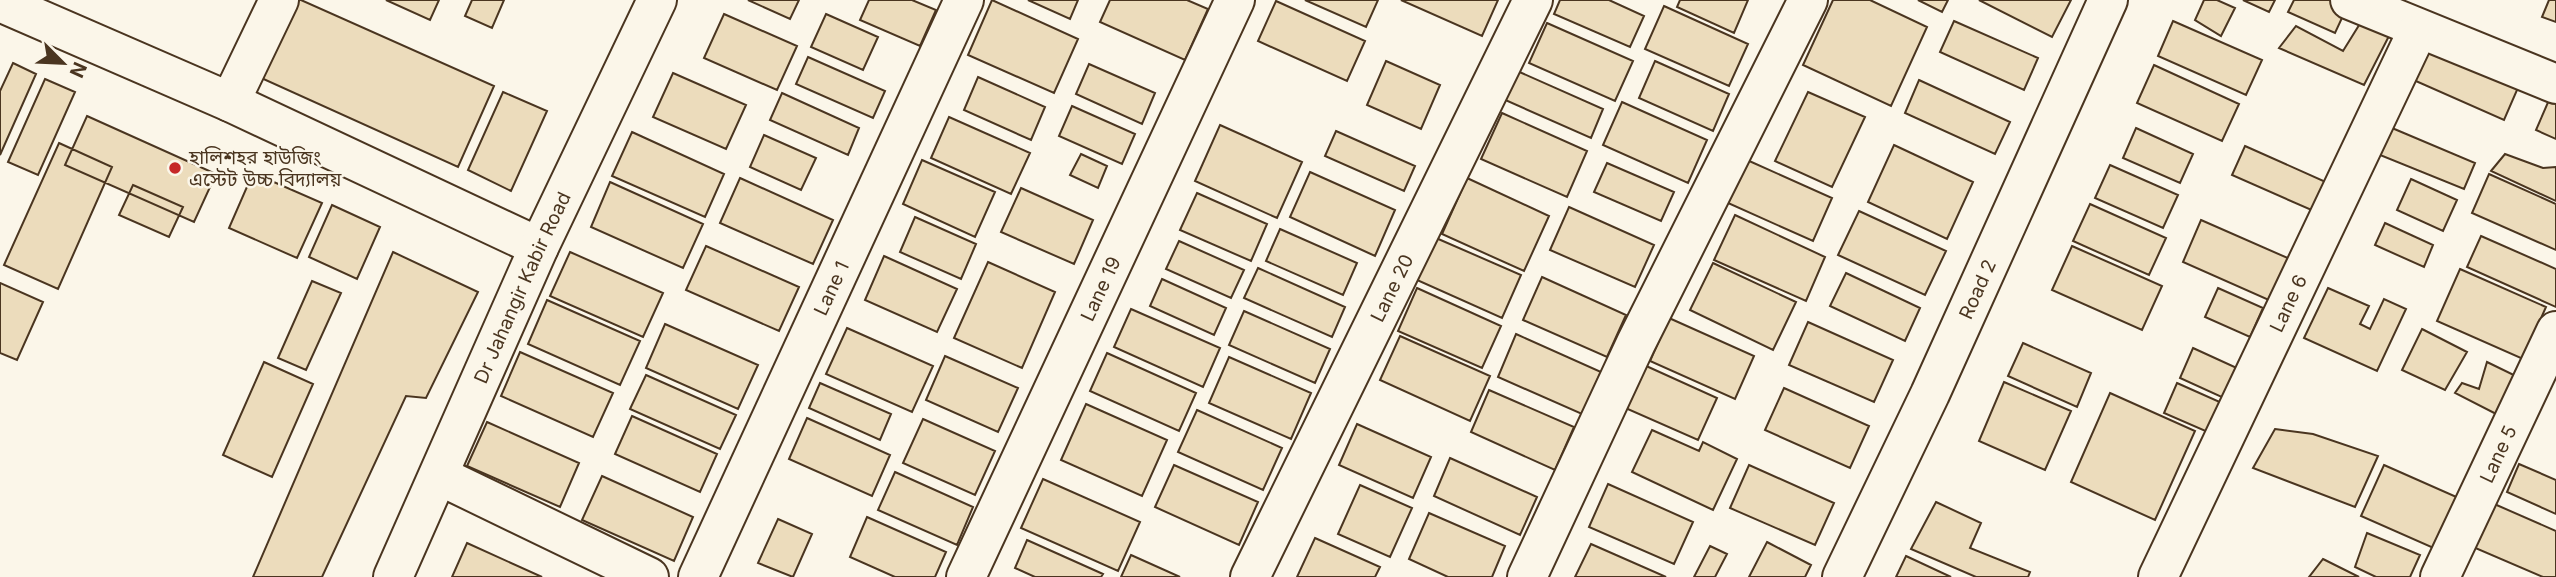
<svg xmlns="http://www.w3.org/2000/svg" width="2556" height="577" viewBox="0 0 2556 577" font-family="Inter,'Noto Sans Bengali',sans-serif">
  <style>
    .building { fill: #ecdcbc; stroke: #4a3520; stroke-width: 2 }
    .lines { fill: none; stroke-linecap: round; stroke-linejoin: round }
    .street-casing { stroke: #4a3520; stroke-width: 42 }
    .street { stroke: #fbf6e9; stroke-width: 38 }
    .poi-dot { fill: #c62828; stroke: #fbf6e9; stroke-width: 2.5 }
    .labels { text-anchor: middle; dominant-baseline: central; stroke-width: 5; stroke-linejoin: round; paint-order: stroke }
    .poi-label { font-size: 19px; fill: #4a3520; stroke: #fbf6e9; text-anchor: start }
    .street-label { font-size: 19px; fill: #4a3520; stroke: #fbf6e9 }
  </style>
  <rect width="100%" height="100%" fill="#fbf6e9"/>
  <path class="building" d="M293,0h8l193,86 -36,81 -199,-90z
    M386,0h53l-9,20z
    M472,0h32l-12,28 -27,-12z
    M748,0h51l-9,19z
    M869,0h43l24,10 -16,36 -60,-26z
    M992,0l86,39 -24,54 -86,-38z
    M1028,0h50l-8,19z
    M1110,0h77l21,9 -23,51 -85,-38z
    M1305,0h73l-12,27z
    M1401,0h97l-16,36z
    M1560,0h49l35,16 -14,31 -76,-33z
    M1680,0h68l-14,33 -57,-26z
    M1833,0h37l57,27 -36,79 -88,-41z
    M1918,0h30l-6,12z
    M1979,0h92l-19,37z
    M2204,0h13l18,8 -14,28 -26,-16z
    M2243,0h32l-6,12z
    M2294,0h43l11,5 -13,28 -47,-21z
    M2549,0h7v22l-14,-5z
    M1276,1l89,40 -18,40 -89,-40z
    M1664,6l84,38 -19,42 -84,-37z
    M724,14l73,32 -20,44 -73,-32z
    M826,14l52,23 -15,33 -52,-23z
    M2366,14l25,18 -27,53 -85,-37 17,-22 47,25z
    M1954,21l84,37 -14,32 -84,-38z
    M2173,21l89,39 -16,35 -88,-39z
    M1547,23l86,38 -18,40 -86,-38z
    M2437,27l90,40 -23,53 -95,-42z
    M808,57l77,34 -12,27 -77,-34z
    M1386,61l54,24 -19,44 -54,-24z
    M1655,61l74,33 -16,37 -74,-33z
    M13,63l23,11 -36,81v-64z
    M1089,64l66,29 -13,31 -66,-30z
    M2154,65l85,39 -17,37 -85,-38z
    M1515,70l88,39 -12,29 -88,-39z
    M673,73l73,32 -20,44 -73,-32z
    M978,77l67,30 -14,33 -67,-30z
    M45,79l30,13 -37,83 -30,-13z
    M1919,80l91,42 -15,32 -90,-41z
    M2556,84v55l-20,-9z
    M503,92l44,19 -36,80 -43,-21z
    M1808,92l57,25 -33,70 -57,-26z
    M782,93l77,35 -11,27 -78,-35z
    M1622,102l85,38 -19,43 -85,-38z
    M1072,106l63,28 -13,30 -63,-28z
    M1502,113l85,38 -20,46 -86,-38z
    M87,116l129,58 -22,48 -129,-57z
    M949,117l81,36 -19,41 -80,-36z
    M1220,125l82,37 -25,56 -82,-37z
    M2136,128l57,26 -13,29 -57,-25z
    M2392,128l83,35 -11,26 -84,-34z
    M1336,131l79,35 -11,25 -79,-35z
    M632,132l92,42 -19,43 -93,-41z
    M764,135l52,23 -15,32 -51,-23z
    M59,143l53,24 -54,122 -54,-24z
    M1894,145l79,37 -26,57 -79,-37z
    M2245,146l83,37 -12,29 -84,-37z
    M1081,154l26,12 -9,22 -28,-13z
    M2505,154l38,14 13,-1v34l-65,-30z
    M922,160l73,32 -20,45 -72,-33z
    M1747,160l85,38 -19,43 -85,-38z
    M1607,163l67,29 -13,29 -67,-29z
    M2110,165l68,30 -15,33 -68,-30z
    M1310,172l85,38 -20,46 -85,-39z
    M253,173l69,30 -25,55 -68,-30z
    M2489,174l67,30v46l-84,-37z
    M740,178l93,42 -20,44 -93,-41z
    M1467,178l82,38 -25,55 -82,-37z
    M2411,179l46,21 -14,31 -46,-21z
    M610,182l93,42 -20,44 -92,-41z
    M133,185l50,22 -14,30 -50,-22z
    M1021,188l72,32 -19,44 -73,-32z
    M1197,193l70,31 -16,37 -71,-31z
    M2090,204l76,34 -17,37 -76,-34z
    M332,205l48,22 -23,52 -48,-22z
    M1569,207l85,38 -19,42 -85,-37z
    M1859,211l87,40 -21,44 -87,-40z
    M1735,215l90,42 -19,44 -92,-41z
    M915,217l61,27 -15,35 -61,-27z
    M2201,220l98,43 -19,42 -97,-43z
    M2385,223l48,22 -9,22 -49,-22z
    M1280,229l77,34 -14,32 -77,-34z
    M2481,236l75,33v38l-89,-40z
    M1436,238l85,37 -19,43 -85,-38z
    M1179,241l65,29 -13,28 -65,-29z
    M706,246l93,41 -20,44 -93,-41z
    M2072,246l90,40 -20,44 -90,-40z
    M393,252l85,40 -52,106 -20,-2 -84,181h-69z
    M570,252l93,41 -20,44 -93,-41z
    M884,256l73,33 -20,43 -72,-32z
    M988,262l67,30 -33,76 -68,-30z
    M1713,263l83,39 -23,48 -83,-40z
    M1258,268l87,39 -13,30 -88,-39z
    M2460,269l86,38 -23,52 -86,-38z
    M1846,273l74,35 -15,33 -75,-35z
    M1542,277l84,38 -19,42 -84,-37z
    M1162,279l64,29 -12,27 -64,-29z
    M312,281l29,12 -35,77 -28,-12z
    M0,283l43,19 -26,58 -17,-7z
    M1417,288l84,38 -19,42 -84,-37z
    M2218,288l45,20 -13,29 -45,-20z
    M2328,288l41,18 -9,18 10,5 14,-30 22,10 -29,62 -73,-33z
    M547,300l93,41 -20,44 -92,-41z
    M1131,309l89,39 -17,39 -89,-40z
    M1244,311l86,38 -15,34 -86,-38z
    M1669,318l85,38 -19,43 -85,-38z
    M1808,322l85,38 -19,42 -85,-37z
    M665,324l93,41 -20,44 -92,-41z
    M847,328l86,38 -21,46 -86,-38z
    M2422,329l45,23 -22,38 -43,-20z
    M1516,334l85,38 -19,42 -84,-37z
    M1400,336l90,40 -20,45 -90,-41z
    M2023,343l68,30 -14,34 -69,-31z
    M2193,348l46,21 -13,30 -46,-21z
    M520,352l93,41 -20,44 -92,-41z
    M1107,353l89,40 -17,38 -89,-40z
    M945,356l73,32 -20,44 -72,-32z
    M1229,357l82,36 -20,46 -82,-36z
    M1633,360l84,38 -19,42 -84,-37z
    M264,362l49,22 -41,93 -49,-22z
    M2487,362l35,17 -16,40 -51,-26 7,-10 17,6z
    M646,375l90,40 -16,34 -90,-40z
    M2004,382l67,29 -26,59 -66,-29z
    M820,383l71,31 -11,26 -71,-32z
    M2177,383l45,20 -12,30 -46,-20z
    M1784,388l85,38 -19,42 -85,-38z
    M1489,390l85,37 -19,43 -84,-38z
    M2110,393l85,38 -40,89 -84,-38z
    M1086,404l81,36 -25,56 -81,-36z
    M1197,410l85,38 -19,42 -85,-38z
    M632,416l85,38 -17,38 -85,-38z
    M807,418l83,37 -18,41 -83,-37z
    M923,419l72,32 -20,44 -72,-32z
    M487,422l92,41 -19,44 -93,-41z
    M1357,424l74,33 -18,41 -74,-33z
    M2275,429l38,5 65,22 -23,51 -102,-39z
    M1652,430l47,21 4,-9 34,17 -24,51 -81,-38z
    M1450,458l87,39 -17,38 -86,-39z
    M2519,464l37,16v34l-49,-22z
    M1174,465l84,37 -19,43 -84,-38z
    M1749,465l85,38 -19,42 -85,-37z
    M2384,465l77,34 -23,51 -77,-34z
    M895,472l78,35 -16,38 -79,-35z
    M602,476l91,41 -19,44 -92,-41z
    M1043,479l97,43 -22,49 -97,-43z
    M1608,484l85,38 -19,42 -85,-37z
    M1360,485l52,23 -22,49 -52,-23z
    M1936,502l45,21 -11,25 60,24 -2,5h-52l-65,-28z
    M2492,503l64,28v46h-13l-70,-30z
    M1429,513l76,33 -13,31h-44l-39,-18z
    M867,517l79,35 -11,25h-40l-45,-20z
    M778,519l34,15 -19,43 -35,-14z
    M2367,533l53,22 -10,22h-34l-21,-10z
    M1315,538l65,29 -5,10h-78z
    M1027,540l76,34 -2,3h-66l-20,-9z
    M1767,542l44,23 -6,12h-56z
    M467,543l75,34h-90z
    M1591,544l75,33h-91z
    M1710,546l17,8 -12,23h-21z
    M1131,555l49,22h-59z
    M1906,556l45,21h-55z
    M2323,559l36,18h-50z"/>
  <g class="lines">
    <g class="street-casing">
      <g id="street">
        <path d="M279,0l-49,102 309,145"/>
        <path d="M2350,0l206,84"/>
        <path d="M0,2l230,100"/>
        <path d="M440,476l209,101"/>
        <path id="s1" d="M393,577l146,-330 118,-247"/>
        <path id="s2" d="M698,577l266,-577"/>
        <path id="s3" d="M966,577l269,-577"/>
        <path id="s4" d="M1250,577l283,-577"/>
        <path d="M1527,577l109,-234 172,-343"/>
        <path id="s5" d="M1842,577l88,-183 178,-394"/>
        <path id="s6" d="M2158,577l260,-547"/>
        <path id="s7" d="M2440,577l116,-246"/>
      </g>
    </g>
    <use href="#street" class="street"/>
  </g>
  <circle class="poi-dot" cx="175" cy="168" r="7"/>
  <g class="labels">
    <g class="poi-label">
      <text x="189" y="157">হালিশহর হাউজিং<tspan x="189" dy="22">এস্টেট উচ্চ বিদ্যালয়</tspan></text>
    </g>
    <g class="street-label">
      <text stroke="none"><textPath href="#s1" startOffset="317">Dr Jahangir Kabir Road</textPath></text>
      <text stroke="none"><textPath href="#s2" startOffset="318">Lane 1</textPath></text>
      <text stroke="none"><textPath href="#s4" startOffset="322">Lane 20</textPath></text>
      <text stroke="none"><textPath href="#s3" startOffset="318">Lane 19</textPath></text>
      <text stroke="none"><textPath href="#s5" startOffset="318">Road 2</textPath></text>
      <text stroke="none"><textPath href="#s6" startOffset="303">Lane 6</textPath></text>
      <text stroke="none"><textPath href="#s7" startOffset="136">Lane 5</textPath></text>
    </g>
  </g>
  <g transform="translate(63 63) rotate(114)" stroke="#fbf6e9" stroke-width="5" paint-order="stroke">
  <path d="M0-5L12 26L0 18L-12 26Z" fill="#4a3520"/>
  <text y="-10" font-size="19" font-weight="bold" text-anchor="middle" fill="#4a3520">N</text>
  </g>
</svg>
